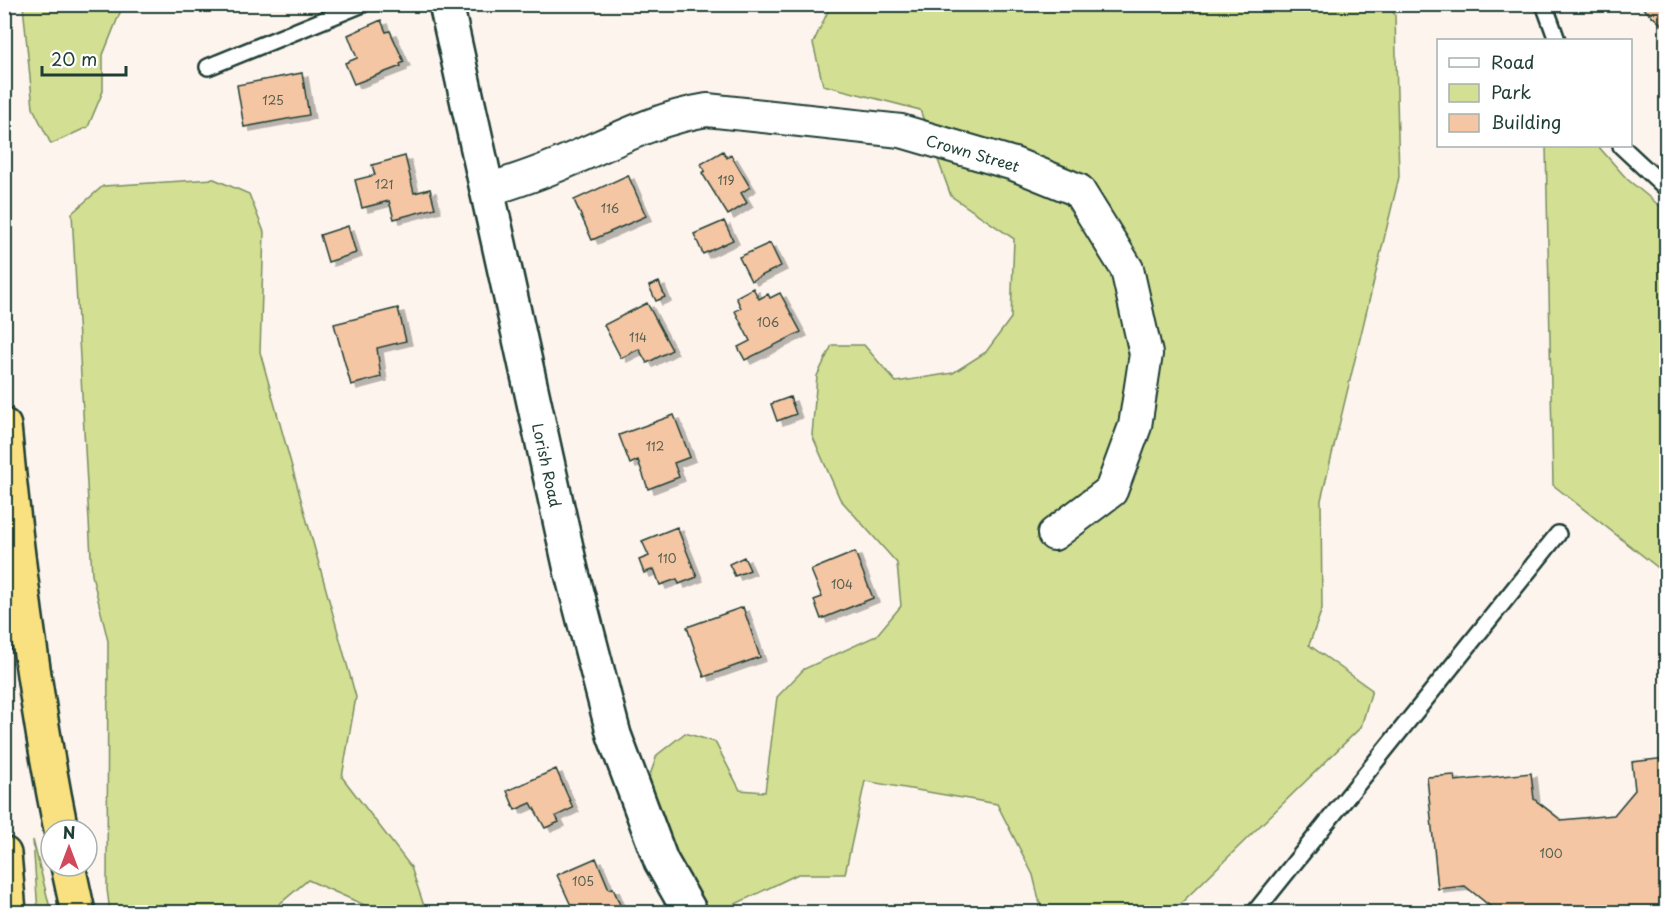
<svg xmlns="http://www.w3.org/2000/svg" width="1671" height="917" viewBox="0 0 1671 917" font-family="'Playpen Sans',sans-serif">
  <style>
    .green { fill: #d3df92; stroke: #798e63; stroke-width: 1.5 }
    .building { fill: #f4c6a3; stroke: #1f3d34; stroke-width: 1.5; filter: url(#shadow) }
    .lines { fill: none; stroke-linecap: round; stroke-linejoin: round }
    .lane-casing { stroke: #1f3d34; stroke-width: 20 }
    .street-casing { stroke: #1f3d34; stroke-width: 36 }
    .secondary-casing { stroke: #1f3d34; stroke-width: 38 }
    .highway-casing { stroke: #1f3d34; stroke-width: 38 }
    .lane { stroke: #fff; stroke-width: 15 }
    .street { stroke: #fff; stroke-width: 32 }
    .secondary { stroke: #fff; stroke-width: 33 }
    .highway { stroke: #f9e181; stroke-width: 33 }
    .labels { text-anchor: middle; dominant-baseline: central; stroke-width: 6; stroke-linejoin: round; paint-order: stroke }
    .number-label { font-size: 12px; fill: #545f50 }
    .street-label { font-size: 15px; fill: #1f3d34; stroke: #fff }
  </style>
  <defs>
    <filter id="shadow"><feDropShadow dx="6" dy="4" stdDeviation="0" flood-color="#0004"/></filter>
  </defs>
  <rect width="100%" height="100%" fill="#fdf4ed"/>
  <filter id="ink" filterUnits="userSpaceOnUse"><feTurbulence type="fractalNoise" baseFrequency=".0167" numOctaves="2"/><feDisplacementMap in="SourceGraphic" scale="12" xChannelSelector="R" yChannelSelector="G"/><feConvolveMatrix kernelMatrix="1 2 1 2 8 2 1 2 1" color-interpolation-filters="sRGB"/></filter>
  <g filter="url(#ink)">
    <path class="green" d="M838,4l180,3 7,-3 364,1 6,10 4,162 -78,323 1,109 -13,36 63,45 -11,37 -189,185h-130l-9,-37 -36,-71 -132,-23 -20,93h-47l-75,36 -35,-6 -46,-106 15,-43 28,-22 30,9 25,48 25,2 12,-95 27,-28 72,-33 25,-30 -4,-43 -57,-64 -28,-64 5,-59 15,-31h32l32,37 57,-9 33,-21 25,-34 3,-79 -63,-43 -31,-86 -97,-25 -10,-42 17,-36z
      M23,5h100l-20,50v36l-15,36 -37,17 -18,-36z
      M1546,146h52l29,33 39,32v363l-113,-89z
      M214,179l35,15 15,38 -4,120 96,345 -14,80 69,90 15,45h-46l-72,-32 -32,27 -1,5h-165l-3,-23 1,-248 -16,-66 -20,-362 31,-27z
      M33,840l18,72h-13z"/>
    <path class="building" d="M1638,4h28v24z
      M381,20l5,12 4,-1 14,31 -4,2 1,2 -47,18 -9,-21 12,-5 -9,-23z
      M302,73l7,42 -65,12 -7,-42z
      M723,151l4,7 4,-3 19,32 -9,6 6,10 -19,12 -26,-42 3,-2 -4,-7z
      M405,156l9,37 16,-4 5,19 -41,11 -5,-18 -27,7 -7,-28 20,-5 -3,-10z
      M628,175l18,41 -54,24 -18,-40z
      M724,221l9,19 -30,14 -9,-20z
      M348,226l8,27 -28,9 -8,-27z
      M770,243l11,23 -30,15 -12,-24z
      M659,282l6,15 -9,4 -7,-15z
      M753,288l6,11 9,-5 2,4 10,-5 21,39 -56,28 -7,-13 12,-6 -15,-30 6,-3 -5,-11z
      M647,303l25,47 -25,13 -8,-14 -18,9 -17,-33z
      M398,308l8,33 -29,7 4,29 -30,8 -17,-61z
      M790,397l6,17 -19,7 -6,-17z
      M674,415l16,42 -16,6 5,14 -31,12 -10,-29 -8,4 -11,-29z
      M677,527l20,50 -18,7 -2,-5 -17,6 -6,-16 -10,4 -5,-13 10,-4 -7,-15z
      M855,552l18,46 -52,21 -7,-19 8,-3 -11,-27z
      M744,557l6,13 -15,6 -6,-12z
      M743,607l17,50 -56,20 -17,-50z
      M1666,758v154h-174l-1,-5 -26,-21 -27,3 -11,-112 27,-2 1,6 76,-8 3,26 27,21 53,-5 21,-25 -3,-28z
      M556,769l17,39 -17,8 3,6 -14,6 -14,-25 -16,7 -8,-19z
      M596,858l13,31 4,-1 10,24h-49l-17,-37z"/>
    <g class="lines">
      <g class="lane-casing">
        <path id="lane" d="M1544,4l13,36
          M208,67l155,-63
          M1621,146l45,42
          M1255,912l303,-378"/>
      </g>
      <g class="street-casing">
        <g id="street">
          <path id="s1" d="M488,190c22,-7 44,-14 65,-23 52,-21 98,-48 154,-57l194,21 113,33 64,26 49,79 19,85 -11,72 -24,65 -57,43"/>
        </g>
      </g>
      <g class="secondary-casing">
        <g id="secondary">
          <path id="s2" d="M446,4l125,566 43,165 47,126 29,51"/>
        </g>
      </g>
      <g class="highway-casing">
        <path id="highway" d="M4,426c13,135 30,271 57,404
          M4,854l5,58
          M68,866l10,46"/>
      </g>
      <use href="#lane" class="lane"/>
      <use href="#street" class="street"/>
      <use href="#secondary" class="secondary"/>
      <use href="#highway" class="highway"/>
    </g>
  </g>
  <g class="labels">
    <g class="number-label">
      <text x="273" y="100">125</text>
      <text x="726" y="180">119</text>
      <text x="384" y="184">121</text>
      <text x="610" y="208">116</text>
      <text x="768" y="322">106</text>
      <text x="638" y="337">114</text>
      <text x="655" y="446">112</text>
      <text x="667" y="558">110</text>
      <text x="842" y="584">104</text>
      <text x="1551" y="853">100</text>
      <text x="583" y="881">105</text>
    </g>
    <g class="street-label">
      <text stroke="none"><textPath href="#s1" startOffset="504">Crown Street</textPath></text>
      <text stroke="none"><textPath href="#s2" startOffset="472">Lorish Road</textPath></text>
    </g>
  </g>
  <rect width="1671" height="917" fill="none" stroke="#fff" stroke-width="24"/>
  <rect x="12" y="12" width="1647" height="893" fill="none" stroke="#1f3d34" stroke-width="2" filter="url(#ink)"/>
  <rect x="1437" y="39" width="195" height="108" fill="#ffffff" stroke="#a5b1ae" stroke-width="1.5"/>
  <rect x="1449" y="58" width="30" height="9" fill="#ffffff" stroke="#a5b1ae" stroke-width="1.5"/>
  <text x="1491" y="69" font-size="18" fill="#1f3d34">Road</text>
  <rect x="1449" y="84" width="30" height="18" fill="#d3df92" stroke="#a5b1ae" stroke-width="1.5"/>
  <text x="1491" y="99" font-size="18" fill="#1f3d34">Park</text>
  <rect x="1449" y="114" width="30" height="18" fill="#f4c6a3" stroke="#a5b1ae" stroke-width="1.5"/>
  <text x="1491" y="129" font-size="18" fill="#1f3d34">Building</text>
  <g transform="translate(69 848)"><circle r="28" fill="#ffffff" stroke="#a5b1ae" stroke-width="1.5"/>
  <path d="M0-4.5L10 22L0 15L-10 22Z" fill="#d1495b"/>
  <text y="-9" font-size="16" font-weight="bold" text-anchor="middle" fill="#1f3d34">N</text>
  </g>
  <path d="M42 66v9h84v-9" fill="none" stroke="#1f3d34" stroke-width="3"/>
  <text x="51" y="66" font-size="18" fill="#1f3d34" stroke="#ffffff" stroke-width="4.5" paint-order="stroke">20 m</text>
</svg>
